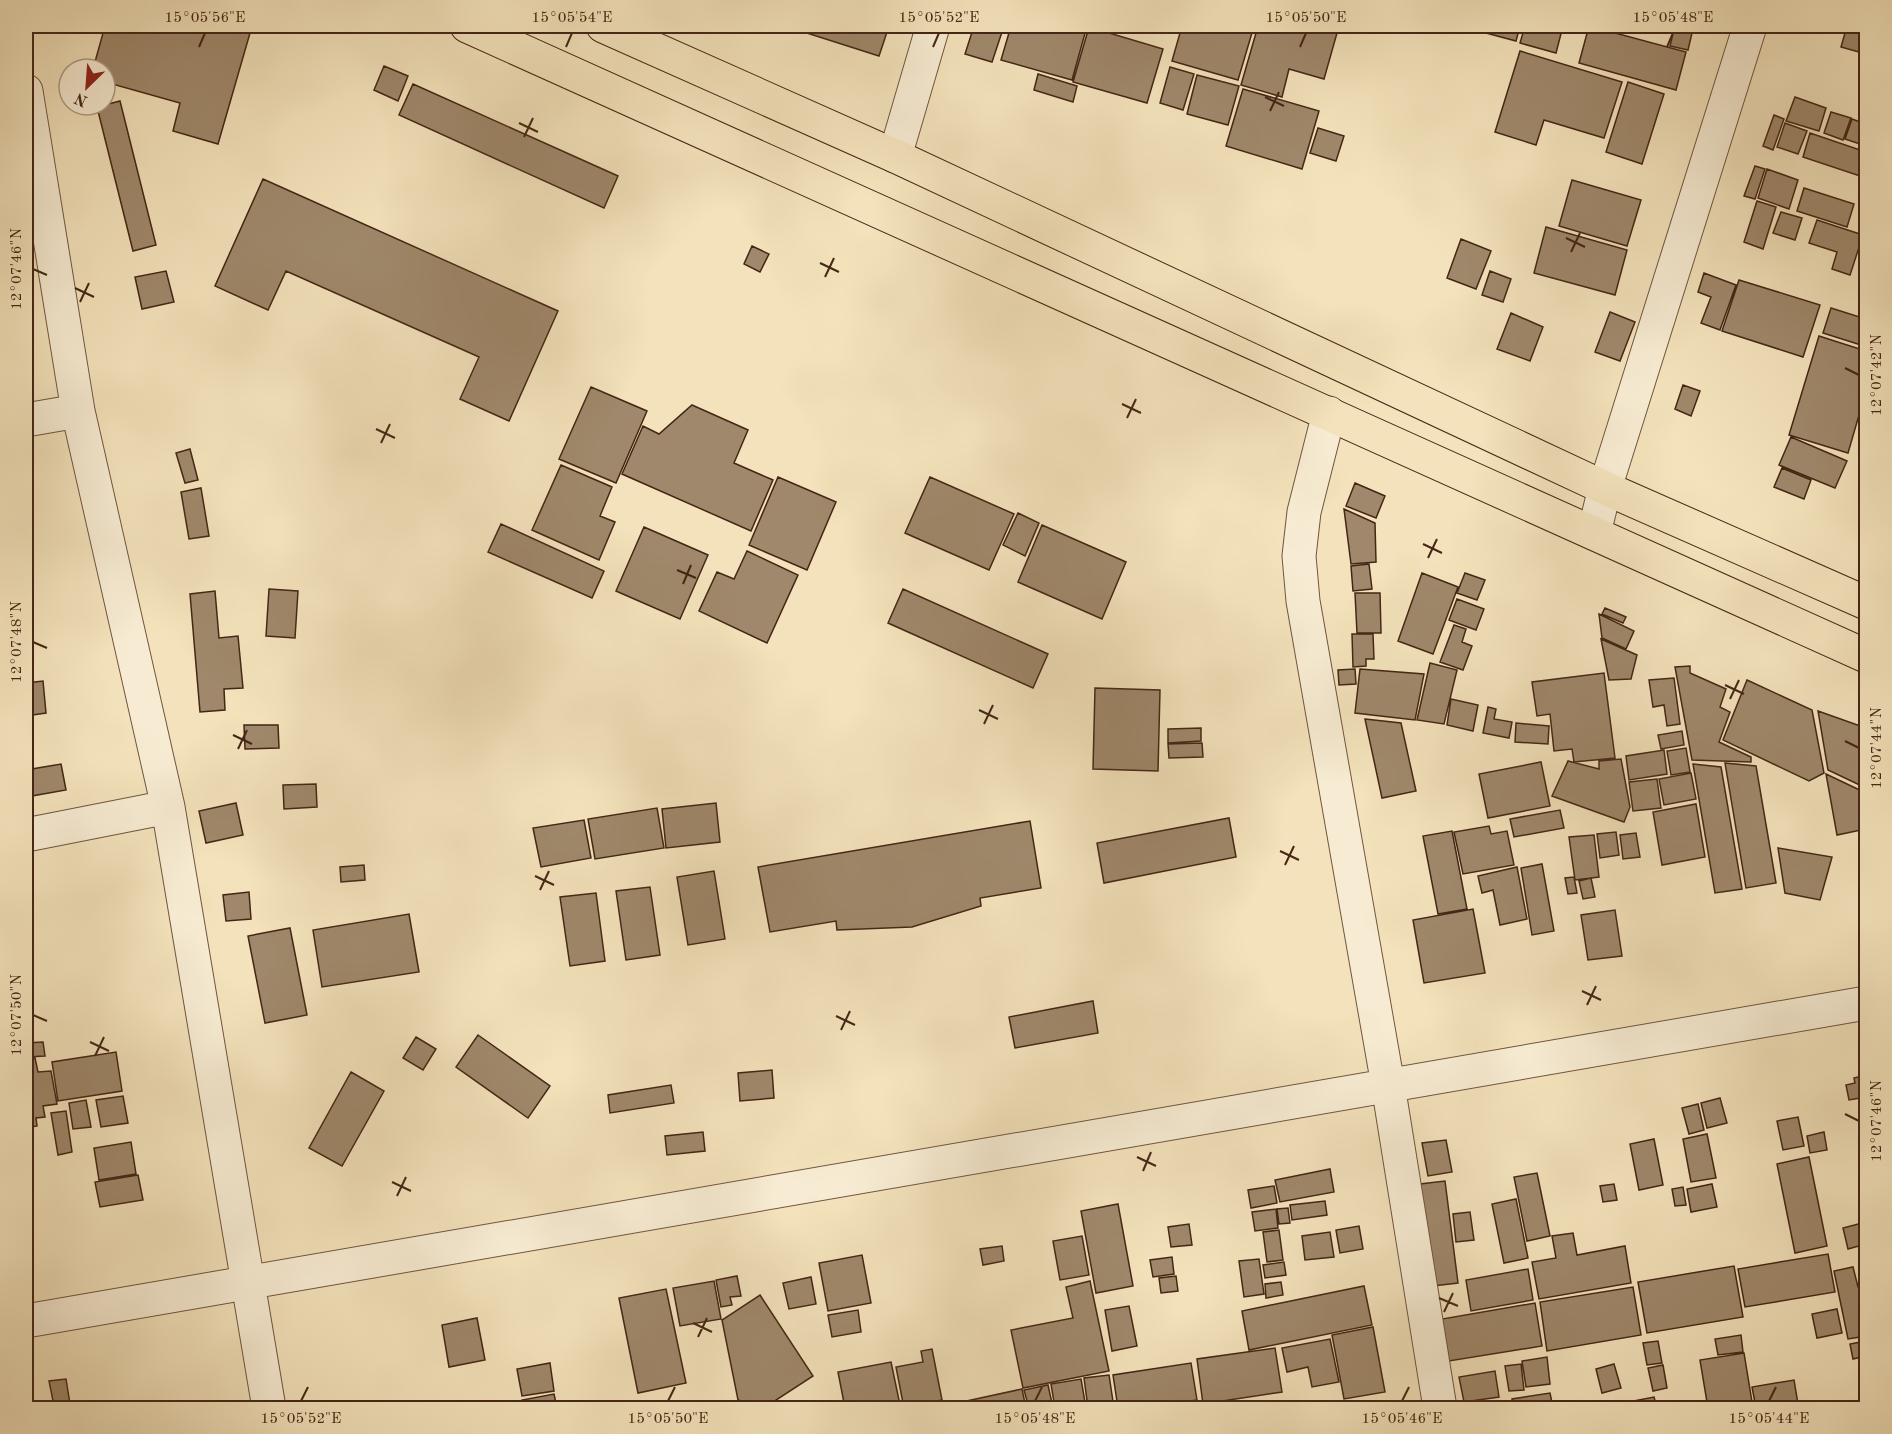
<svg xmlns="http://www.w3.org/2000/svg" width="1892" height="1434" viewBox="0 0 1892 1434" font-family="'Old Standard TT',serif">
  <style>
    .building { fill: #9f886b; stroke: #442615; stroke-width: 1.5 }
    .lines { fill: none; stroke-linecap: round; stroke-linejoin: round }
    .minor-casing { stroke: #70553e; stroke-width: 35 }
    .major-casing { stroke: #442615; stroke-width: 35 }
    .minor { stroke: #f7ecd3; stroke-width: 33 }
    .major { stroke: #f3e2bb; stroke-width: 33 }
    .ticks { fill: none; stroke: #442615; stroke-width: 2 }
    .neatline { fill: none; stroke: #442615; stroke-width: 2 }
    .ticks-label { font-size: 15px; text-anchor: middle; fill: #442615 }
  </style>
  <rect width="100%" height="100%" fill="#f3e2bb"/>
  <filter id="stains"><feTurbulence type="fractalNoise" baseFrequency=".00333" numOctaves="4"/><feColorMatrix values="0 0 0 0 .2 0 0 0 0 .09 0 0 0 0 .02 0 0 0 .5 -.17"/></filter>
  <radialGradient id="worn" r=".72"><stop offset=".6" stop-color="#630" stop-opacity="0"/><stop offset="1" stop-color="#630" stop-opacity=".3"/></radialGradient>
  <path class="building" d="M105,26h120l25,7 -32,111 -45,-13 7,-28 -75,-21v-13h-12z
    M785,26h104l-10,30z
    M974,26h30l-12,36 -27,-8z
    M1011,26h76l-15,54 -71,-20z
    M1182,26h72l-16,54 -66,-19z
    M1258,26h81l-15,53 -35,-10 -7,28 -41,-12z
    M1460,26h60l-4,15z
    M1525,26h38l-7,27 -36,-10z
    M1589,26l97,26 -10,38 -97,-27z
    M1847,26h19v28l-25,-7z
    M1089,27l74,22 -16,54 -74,-21z
    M1674,29l18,4 -4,17 -18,-4z
    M1520,51l102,31 -18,56 -60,-18 -8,25 -41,-13z
    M384,66l24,10 -10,25 -24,-11z
    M1170,67l24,7 -11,36 -23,-7z
    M1038,74l39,12 -4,16 -39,-12z
    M1197,75l42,11 -11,39 -41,-11z
    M1628,82l36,12 -22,70 -36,-12z
    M413,84l205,92 -14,32 -205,-93z
    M1243,89l76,22 -17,58 -76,-23z
    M1795,97l31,11 -7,23 -33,-10z
    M120,101l36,144 -23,6 -36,-144z
    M1831,112l20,6 -8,22 -19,-7z
    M1774,115l10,4 -11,31 -10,-4z
    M1852,119l14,5v22l-21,-7z
    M1785,123l22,8 -9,23 -21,-7z
    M1318,128l26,8 -8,25 -26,-8z
    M1810,133l56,19v26l-63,-21z
    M1755,166l10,3 -10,30 -11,-3z
    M1767,169l31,11 -9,29 -31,-11z
    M263,179l295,132 -49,110 -49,-22 19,-42 -193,-86 -18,39 -53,-24z
    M1572,180l69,20 -14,46 -68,-20z
    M1804,188l50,16 -7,23 -50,-16z
    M1757,201l19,6 -13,42 -19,-7z
    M1781,212l21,6 -7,22 -22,-7z
    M1817,220l46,15 -13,40 -18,-6 5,-17 -28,-9z
    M1546,227l81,23 -12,45 -81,-22z
    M1461,239l30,12 -15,38 -29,-11z
    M752,246l17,8 -9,18 -16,-8z
    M1866,251v24l-6,-2z
    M166,271l8,31 -32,7 -7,-32z
    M1490,271l21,8 -8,23 -21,-7z
    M1704,273l32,12 -16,45 -19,-7 10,-26 -13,-5z
    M1739,280l81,25 -17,52 -81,-26z
    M1831,308l35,11v8l-5,18 -38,-12z
    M1610,312l25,10 -15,39 -25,-9z
    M1511,313l32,14 -13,34 -33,-12z
    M1819,336l47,15v40l-18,62 -59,-18z
    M1683,385l17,6 -9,25 -16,-7z
    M591,387l56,24 -31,72 -57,-24z
    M692,405l56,25 -14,33 39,17 -22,51 -129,-57 21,-48 16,8z
    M1791,437l56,24 -12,27 -56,-23z
    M190,449l8,31 -13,3 -9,-30z
    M561,465l51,22 -12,29 15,6 -16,38 -67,-30z
    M1782,468l29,12 -7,19 -30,-12z
    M778,477l58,25 -29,68 -58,-25z
    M930,477l84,37 -25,56 -84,-37z
    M1355,483l30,13 -9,22 -30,-12z
    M201,488l8,48 -20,3 -8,-47z
    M1344,509l31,14 1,39 -25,2z
    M1018,513l21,10 -14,33 -22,-11z
    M501,524l103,47 -12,27 -104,-46z
    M1042,525l84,37 -24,57 -84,-37z
    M644,527l64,28 -28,64 -64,-28z
    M747,551l51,24 -31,68 -68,-32 18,-39 17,7z
    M1369,564l3,25 -19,2 -2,-25z
    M1422,573l36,14 -25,67 -35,-13z
    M1465,573l20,7 -8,20 -20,-7z
    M269,589l29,2 -3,47 -29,-2z
    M903,589l145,65 -15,34 -145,-65z
    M215,591l4,47 19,-2 5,52 -19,1 1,21 -25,2 -10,-118z
    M1355,593h25l1,40h-24z
    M1457,599l27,10 -8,21 -27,-10z
    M1605,608l21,9 -3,6 -21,-9z
    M1599,614l35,17 -8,18 -24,-11z
    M1454,625l12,4 -4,13 10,4 -9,24 -23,-8z
    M1352,634h21l1,25h-8v7l-13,1z
    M1601,639l36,16 -6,24 -22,1z
    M1430,663l27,7 -13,54 -27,-4z
    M1690,666v7l36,16 -6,18 10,5 -11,30 32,15v5l-59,-2 -17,-93z
    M1355,669l1,15 -17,1 -1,-15z
    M1360,669l64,5 -9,46 -60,-7z
    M1604,673l11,85 -41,4 -2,-13 -18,2 -4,-37 -13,2 -5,-34z
    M1674,678l6,46 -13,2 -3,-21 -11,2 -4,-27z
    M1747,680l65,30 12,63 -15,8 -86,-41z
    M43,681l3,32 -20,3v-33z
    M1095,688l65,2 -2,81 -65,-2z
    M1451,699l27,6 -5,26 -26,-6z
    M1488,707l8,2 -2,10 18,3 -3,16 -26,-5z
    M1818,711l48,17v60l-38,-18z
    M1365,719l36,4 15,68 -34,7z
    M1516,723l33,3 -1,18 -33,-2z
    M244,725h34l1,23 -34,1z
    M1201,728v13l-33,2v-14z
    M1682,731l2,14 -23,4 -3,-14z
    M1202,743l1,14 -34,1 -1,-14z
    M1686,748l4,24 -19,3 -4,-24z
    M1664,750l3,24 -38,6 -3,-24z
    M1621,759l9,48 -6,15 -72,-26 16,-35 31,8v-8z
    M1541,762l9,44 -62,12 -9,-44z
    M1725,763l31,3 20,117 -30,5z
    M61,764l5,26 -40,7v-27z
    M1693,764l28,3 21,122 -27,4z
    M1691,773l5,26 -32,6 -5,-26z
    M1826,774l40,19v36l-29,6z
    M1657,779l4,29 -28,3 -4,-29z
    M316,784l1,23 -33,2 -1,-24z
    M236,803l7,32 -37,8 -7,-32z
    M716,803l4,39 -54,6 -4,-39z
    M1696,804l9,53 -43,8 -9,-53z
    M657,808l7,40 -69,11 -7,-40z
    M1560,810l4,18 -50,9 -4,-18z
    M1229,818l7,39 -132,26 -7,-40z
    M584,820l7,38 -50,9 -8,-39z
    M1030,821l11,67 -61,10 1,8 -69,21 -75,3 -1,-9 -66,11 -12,-65z
    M1489,826l2,8 16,-3 7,34 -51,9 -9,-42z
    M1452,831l15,78 -29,5 -15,-78z
    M1616,832l3,23 -19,3 -3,-24z
    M1636,833l4,24 -17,2 -3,-24z
    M1594,835l5,42 -24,3 -6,-43z
    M1778,848l54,9 -12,43 -35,-7z
    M1542,864l12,67 -22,4 -11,-67z
    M364,865l1,15 -24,2 -1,-15z
    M1517,867l10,52 -27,6 -7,-35 -11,3 -4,-17z
    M714,871l11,68 -37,6 -11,-68z
    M1574,877l3,16 -9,1 -3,-16z
    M1591,878l4,19 -12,2 -4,-18z
    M650,887l10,68 -34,5 -10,-69z
    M249,892l2,27 -25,2 -3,-26z
    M596,893l9,68 -35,5 -10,-69z
    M1473,909l12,64 -61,10 -11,-63z
    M1615,910l7,46 -34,4 -7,-45z
    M409,914l10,58 -97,15 -9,-57z
    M290,928l17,87 -42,8 -17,-87z
    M1093,1001l5,32 -83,15 -6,-31z
    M478,1035l72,51 -22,32 -72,-51z
    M416,1037l20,12 -13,21 -20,-12z
    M43,1042l2,14 -19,1v-14z
    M116,1052l6,39 -64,10 -6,-39z
    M35,1058l3,14 13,-1 6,33 -14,2 2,11 -9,1 1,8 -11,2v-69z
    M772,1070l2,28 -34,3 -2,-28z
    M351,1072l33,19 -42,75 -33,-18z
    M1866,1075v22l-17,3 -3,-15 9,-2 -1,-5z
    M671,1085l3,18 -64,10 -2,-18z
    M123,1096l5,27 -27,4 -5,-27z
    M1720,1098l7,25 -20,5 -6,-25z
    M86,1100l5,27 -18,2 -4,-26z
    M1698,1104l6,26 -15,4 -7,-26z
    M66,1111l6,41 -14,3 -7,-42z
    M1798,1117l6,29 -21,4 -6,-29z
    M703,1132l2,19 -38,4 -2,-19z
    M1824,1132l3,18 -17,3 -3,-17z
    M1707,1134l9,44 -25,4 -8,-43z
    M1654,1139l9,46 -24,5 -9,-46z
    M1446,1140l6,32 -24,4 -6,-33z
    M131,1142l5,32 -37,6 -5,-32z
    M1809,1157l18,89 -32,7 -18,-89z
    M1330,1169l4,23 -54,10 -5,-22z
    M1537,1173l13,63 -23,5 -13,-64z
    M138,1175l5,25 -43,7 -5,-25z
    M1445,1181l13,102 -25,3 -13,-102z
    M1614,1184l3,16 -14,2 -3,-16z
    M1712,1184l5,23 -26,5 -4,-23z
    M1274,1186l3,17 -26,5 -3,-18z
    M1683,1187l3,18 -11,1 -3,-17z
    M1516,1199l12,59 -24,5 -12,-59z
    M1325,1201l2,14 -35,5 -2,-15z
    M1118,1204l15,82 -37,7 -15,-82z
    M1288,1208l2,15 -11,1 -2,-15z
    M1276,1209l2,19 -23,3 -3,-19z
    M1470,1212l4,28 -18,2 -3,-28z
    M1866,1222v22l-18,5 -5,-21z
    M1189,1224l3,21 -21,2 -3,-20z
    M1359,1226l4,23 -23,4 -4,-23z
    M1279,1230l4,30 -16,2 -4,-30z
    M1330,1232l4,25 -29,3 -3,-24z
    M1573,1233l4,22 48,-9 6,37 -92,16 -7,-37 24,-4 -4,-22z
    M1082,1236l7,39 -29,5 -7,-39z
    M1002,1246l2,15 -21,4 -3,-16z
    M1828,1254l7,38 -90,15 -7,-38z
    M862,1255l9,48 -43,8 -9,-48z
    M1172,1257l2,17 -21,3 -3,-17z
    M1259,1259l5,35 -20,3 -5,-36z
    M1284,1262l2,13 -21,3 -2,-13z
    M1734,1266l9,51 -96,16 -9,-51z
    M1853,1267l5,20 8,-1v50l-18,3 -14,-68z
    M1528,1269l5,31 -62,11 -5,-31z
    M737,1276l4,20 -11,1 2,8 -11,2 -5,-27z
    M1176,1276l2,15 -17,2 -2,-15z
    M811,1277l5,27 -27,5 -6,-26z
    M714,1281l7,38 -41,7 -7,-38z
    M1090,1281l19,90 -86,17 -12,-58 62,-12 -7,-31z
    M1281,1282l2,13 -17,3 -1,-14z
    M1364,1286l8,39 -123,25 -7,-39z
    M1633,1287l8,48 -94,16 -7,-49z
    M666,1289l20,94 -48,10 -19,-95z
    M760,1295l53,81 -49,32 -26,-8 -16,-80z
    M1535,1303l7,43 -93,15 -7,-42z
    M1129,1306l8,40 -25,5 -7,-41z
    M1837,1309l5,24 -25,5 -5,-24z
    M858,1310l3,22 -29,5 -4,-22z
    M477,1318l8,42 -36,7 -7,-42z
    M1373,1327l12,65 -41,7 -12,-64z
    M1741,1335l2,17 -25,3 -3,-16z
    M1330,1339l9,43 -27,5 -4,-20 -21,5 -5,-24z
    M1658,1341l4,22 -15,2 -4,-22z
    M1866,1341v15l-13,3 -3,-15z
    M1275,1348l7,44 -79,12 -6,-45z
    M932,1349l10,51 -38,8 -8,-41 27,-5 -2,-11z
    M1744,1353l9,55h-45l-8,-48z
    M1547,1357l3,27 -24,3 -4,-26z
    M891,1362l9,43 -18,3h-37l-7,-36z
    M550,1363l4,28 -32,5 -5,-27z
    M1191,1363l6,37 -54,8h-25l-5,-33z
    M1521,1364l3,26 -15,1 -4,-25z
    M1614,1364l7,24 -19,5 -6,-24z
    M1663,1365l4,23 -14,3 -5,-23z
    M1495,1371l4,26 -35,5 -5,-25z
    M1866,1373v27l-5,-26z
    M1109,1375l5,33h-26l-4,-30z
    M66,1379l4,25 -16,2 -5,-25z
    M1081,1379l5,29h-31l-4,-24z
    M1794,1380l4,24 -24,4h-18l-4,-21z
    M1048,1385l5,23h-24l-5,-18z
    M1022,1389l4,19h-83v-2z
    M1550,1393l3,15h-40l-1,-9z
    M554,1394l3,14h-34l-1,-8z
    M1654,1397l3,11 -55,-1z
    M1197,1403l1,5h-19l-1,-2z
    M939,1404l1,4h-26z"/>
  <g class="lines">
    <g class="minor-casing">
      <path id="minor" d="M26,91l52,320 90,396 101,601
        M895,156l38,-130
        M1329,413l-25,99 -5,44 4,45 85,484 52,323
        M26,420l52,-9
        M1594,533l11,-45 145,-462
        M26,835l142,-28
        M26,1321l1840,-318"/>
    </g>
    <g class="major-casing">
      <path id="major" d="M467,26l1399,630
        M603,26l292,130 710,332 261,115"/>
    </g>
    <use href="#minor" class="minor"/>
    <use href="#major" class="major"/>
  </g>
  <path class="ticks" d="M199,47l6,-14M566,47l6,-14M933,47l6,-14M1300,47l6,-14M1667,47l6,-14M1265,97l19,9M1270,111l9,-19M519,123l19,9M524,137l9,-19M1566,238l19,9M1571,252l9,-19M820,263l19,9M33,269l14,6M825,277l9,-19M75,288l19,9M80,302l9,-19M1845,368l14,7M1122,404l19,9M1127,418l9,-19M376,429l19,9M381,443l9,-19M1423,544l19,9M1428,558l9,-19M677,570l19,8M683,584l8,-19M33,642l14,6M1725,685l19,9M1730,699l9,-19M979,710l19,9M984,724l9,-19M233,735l19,9M1845,741l14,7M238,749l9,-19M1280,851l19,9M1285,865l9,-19M535,876l19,9M540,890l9,-19M1582,991l19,9M1587,1005l9,-19M33,1015l14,6M836,1016l19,9M841,1030l9,-19M90,1042l19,9M95,1056l9,-19M1845,1114l14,7M1137,1157l19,9M1143,1171l8,-19M392,1182l19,9M397,1196l9,-19M1439,1298l19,8M1444,1312l9,-19M693,1323l19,9M698,1337l9,-19M301,1401l7,-14M668,1401l7,-14M1035,1401l7,-14M1402,1401l7,-14M1769,1401l7,-14"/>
  <rect width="1892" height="1434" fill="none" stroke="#f3e2bb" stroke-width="66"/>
  <g transform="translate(87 87) rotate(205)"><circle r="28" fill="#f7ecd3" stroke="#af9d87" stroke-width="1.5"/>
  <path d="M0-4.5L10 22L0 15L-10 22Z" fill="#8f2418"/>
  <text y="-9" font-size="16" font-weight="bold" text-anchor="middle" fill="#442615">N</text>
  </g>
  <rect x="33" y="33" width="1826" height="1368" class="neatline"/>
  <g class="ticks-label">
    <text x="205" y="22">15°05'56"E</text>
    <text x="572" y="22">15°05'54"E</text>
    <text x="939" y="22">15°05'52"E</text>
    <text x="1306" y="22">15°05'50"E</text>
    <text x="1673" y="22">15°05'48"E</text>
    <text transform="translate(16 269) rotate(-90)" y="5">12°07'46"N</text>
    <text transform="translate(1876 375) rotate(-90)" y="5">12°07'42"N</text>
    <text transform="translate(16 642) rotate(-90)" y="5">12°07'48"N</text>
    <text transform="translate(1876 748) rotate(-90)" y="5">12°07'44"N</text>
    <text transform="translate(16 1015) rotate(-90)" y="5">12°07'50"N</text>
    <text transform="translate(1876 1121) rotate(-90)" y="5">12°07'46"N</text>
    <text x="301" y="1423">15°05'52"E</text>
    <text x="668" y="1423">15°05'50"E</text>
    <text x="1035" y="1423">15°05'48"E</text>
    <text x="1402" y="1423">15°05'46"E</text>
    <text x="1769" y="1423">15°05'44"E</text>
  </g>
  <rect width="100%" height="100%" filter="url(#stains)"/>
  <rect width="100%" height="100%" fill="url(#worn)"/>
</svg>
